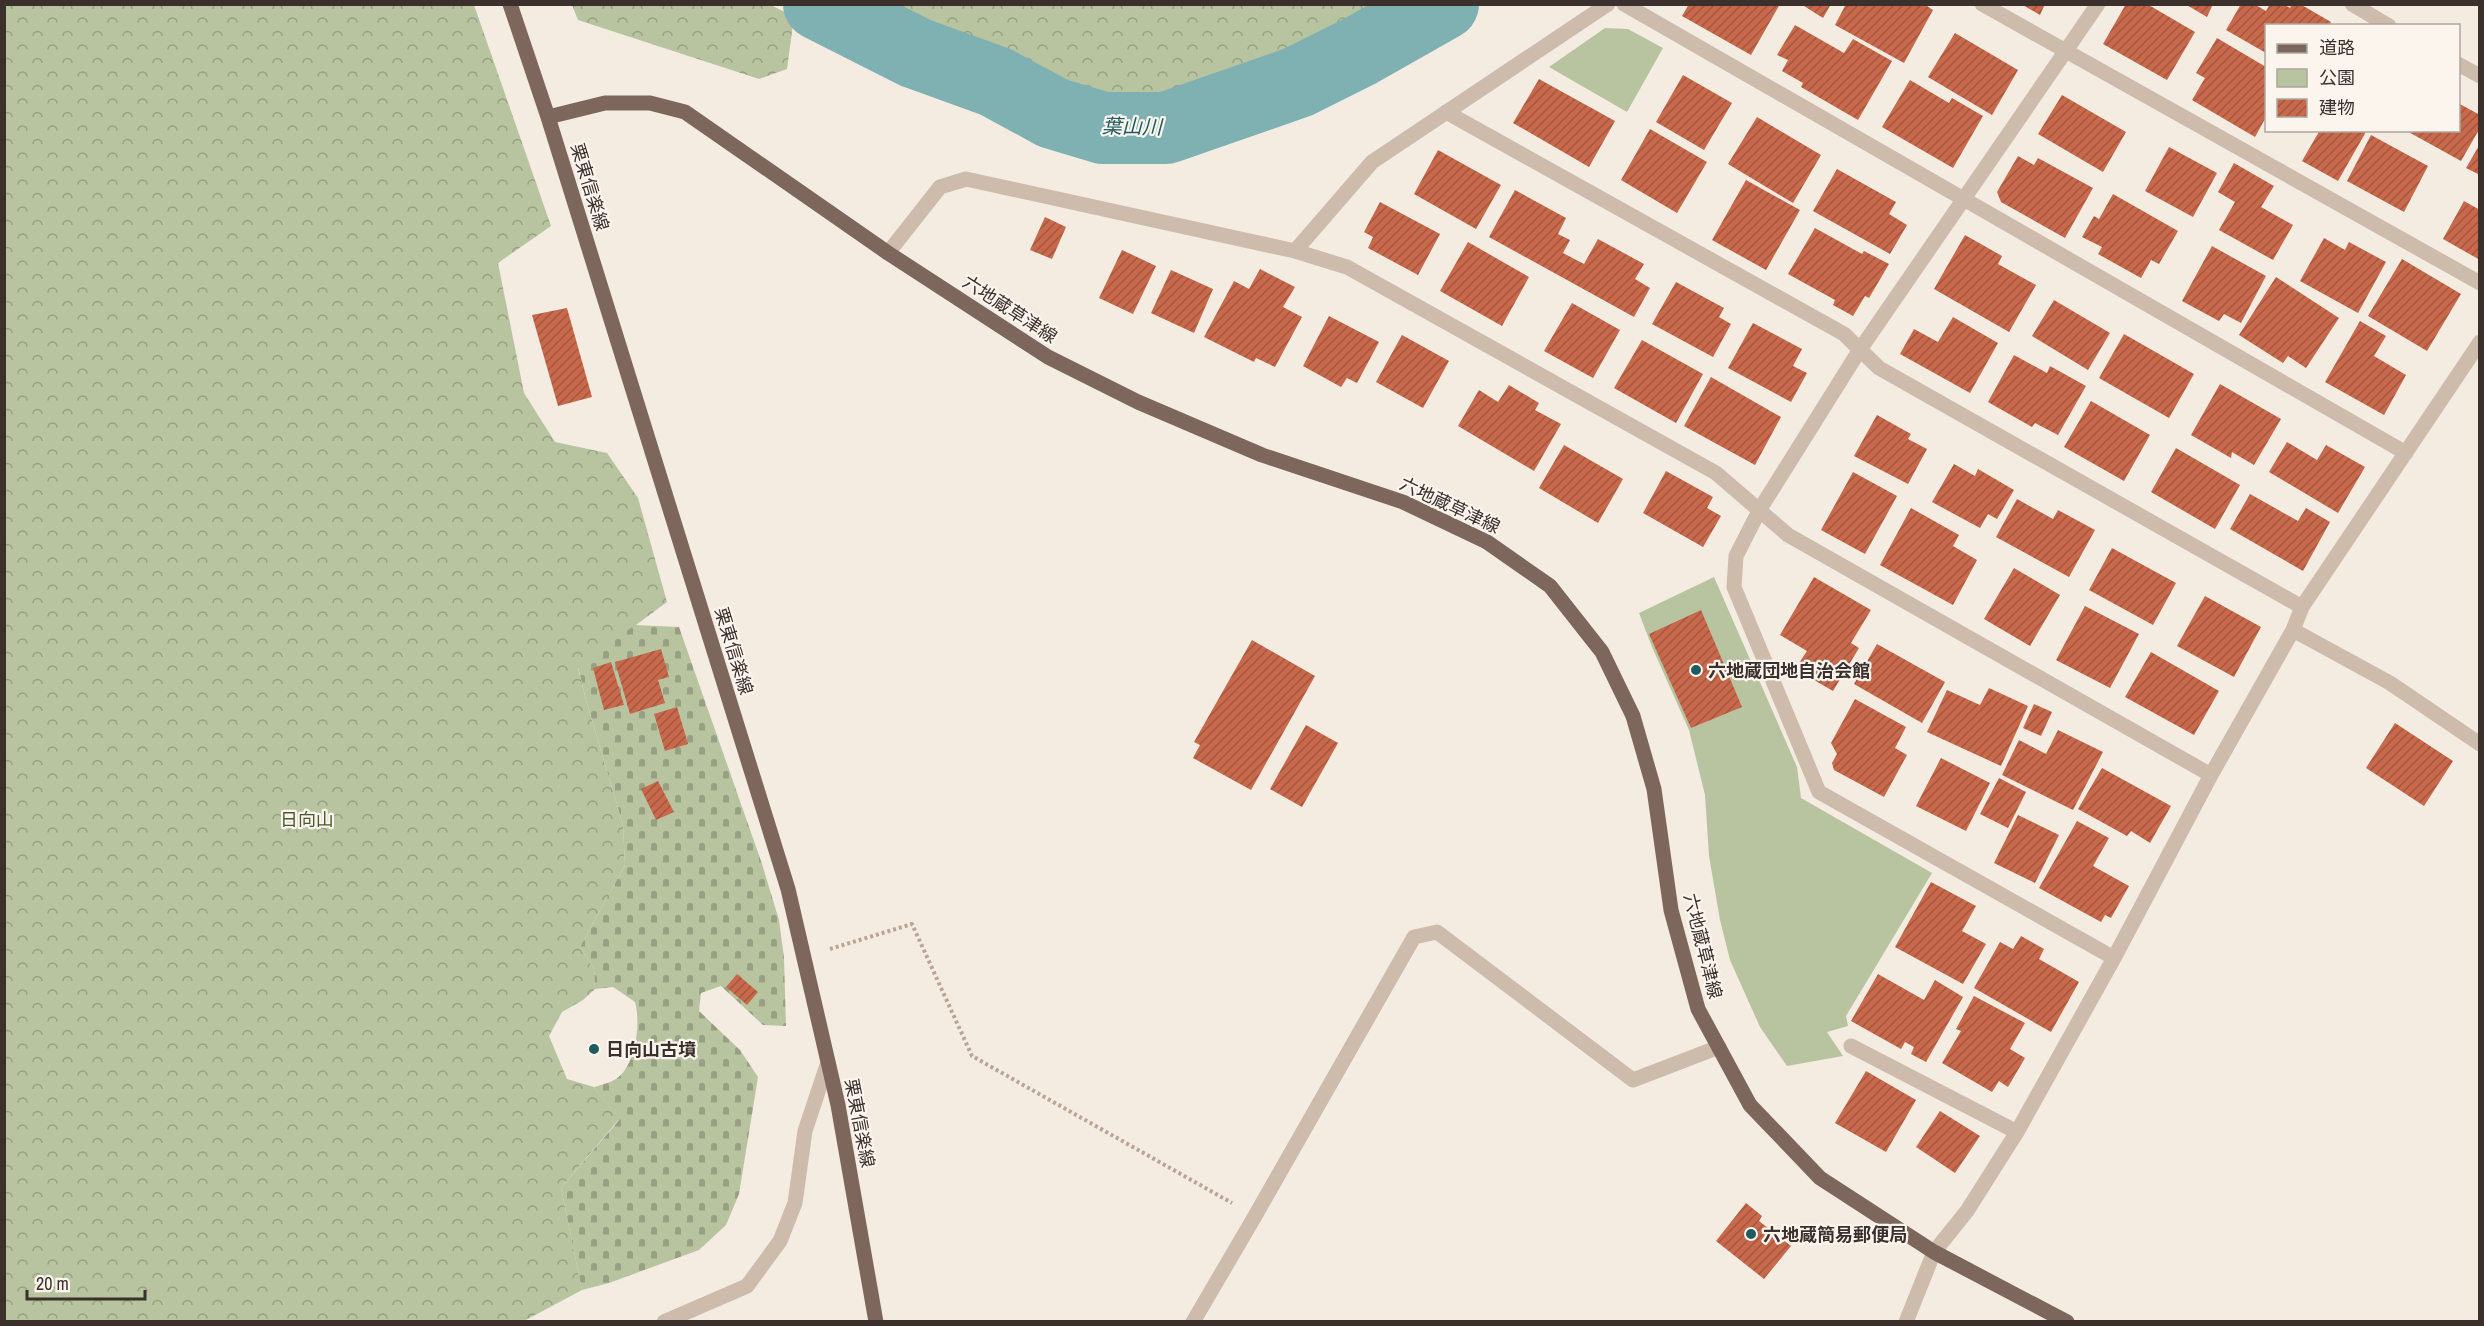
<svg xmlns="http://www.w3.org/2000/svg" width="2484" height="1326" viewBox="0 0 2484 1326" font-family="'Archivo Narrow','Noto Sans JP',sans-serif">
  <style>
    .green { fill: #b8c4a0 }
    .forest { fill: url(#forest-crowns) }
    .cemetery { fill: url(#cemetery-stones) }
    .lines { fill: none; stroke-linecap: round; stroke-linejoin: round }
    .river { stroke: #7fb0b2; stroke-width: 72 }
    .building { fill: url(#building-hatch) }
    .path { stroke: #b9a596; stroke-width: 4; stroke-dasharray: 3 3; stroke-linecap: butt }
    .minor { stroke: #cdbbac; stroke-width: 15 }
    .major { stroke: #7d675c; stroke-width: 15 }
    .poi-dot { fill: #1f5a5e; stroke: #fbf5ee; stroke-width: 2 }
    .labels { text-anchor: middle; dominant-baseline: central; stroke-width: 4.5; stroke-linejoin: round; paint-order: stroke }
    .street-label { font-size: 18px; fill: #3b302b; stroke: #fbf5ee }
    .poi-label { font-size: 18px; font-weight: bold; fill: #3b302b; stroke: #fbf5ee; text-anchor: start }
    .park-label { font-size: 18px; fill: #4a5a2e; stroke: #fbf5ee }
    .water-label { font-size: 20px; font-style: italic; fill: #1f5a5e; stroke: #fbf5ee }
  </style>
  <defs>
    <pattern id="forest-crowns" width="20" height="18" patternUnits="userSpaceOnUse" patternTransform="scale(1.5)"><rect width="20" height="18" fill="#b8c4a0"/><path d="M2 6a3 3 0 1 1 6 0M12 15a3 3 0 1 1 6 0" fill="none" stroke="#97a083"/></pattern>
    <pattern id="cemetery-stones" width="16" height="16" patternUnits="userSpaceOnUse" patternTransform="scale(1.5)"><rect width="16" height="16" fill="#b8c4a0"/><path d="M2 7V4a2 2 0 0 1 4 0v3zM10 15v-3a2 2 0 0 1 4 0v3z" fill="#97a083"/></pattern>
    <pattern id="building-hatch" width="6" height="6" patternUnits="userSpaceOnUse" patternTransform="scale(1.5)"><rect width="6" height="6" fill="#c8694b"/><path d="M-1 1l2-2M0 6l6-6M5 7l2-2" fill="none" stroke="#a4573f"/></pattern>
  </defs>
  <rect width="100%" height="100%" fill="#f4ebe1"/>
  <path class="green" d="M1605,28l23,1 35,19 -36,64 -78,-45z
    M1714,577l83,190 4,31 131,75 -86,143 2,10 -21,6 16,24 -56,10 -27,-39 -30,-67 -10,-40 -11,-64 -4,-61 -16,-65 -37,-83 -13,-34z"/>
  <path class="forest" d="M5,5h469l77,221 -53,37 26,130 31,49 52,11 31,45 29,104 -89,66 8,32 37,125 2,40 -45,82 14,22 1,20 -12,11 -21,12 -13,24 18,43 27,8 25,32 -58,69 21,102 -58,31 -519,1z
    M572,5h199l23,12 -7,52 -28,10 -181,-59z
    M883,5h520l-189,94 -83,3 -127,-44z"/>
  <path class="cemetery" d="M635,625l44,2 83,237 17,56 5,38 2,68 -23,-1 -42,-39 -20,7 -2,18 41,39 18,27 -19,117 -13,31 -27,25 -90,33 -27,7 -21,-102 58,-68 -25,-33c7,-2 15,-4 22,-8 20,-13 25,-56 19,-77l-22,-15 -18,2 -1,-20 -14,-22 45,-82 -2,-40 -37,-125 -8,-33z"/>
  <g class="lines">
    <path class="river" d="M819,4l97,49 80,29 57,31 50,15h63l132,-46 62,-31 83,-47"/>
  </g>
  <path class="building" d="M1689,4h91l-29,51 -69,-39z
    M1801,4h30l-8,14z
    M1846,4h78l9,6 -29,53 -69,-38z
    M2021,4h24l-5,11z
    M2126,4h21l48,28 -28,48 -64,-36z
    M2185,4h28l-6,13z
    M2241,4h13l12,7 4,-7h13l7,4 2,-4h8l31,18 -2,4h-63v27l-40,-23z
    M1795,25l49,28 9,-14 39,22 -34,59 -57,-33 2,-4 -21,-12 6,-11 -11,-5z
    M1955,33l63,37 -26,45 -64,-38z
    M2217,38l49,29v50l-11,20 -63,-37 13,-22 -9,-5z
    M1683,75l49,28 -28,47 -48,-28z
    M1539,79l76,42 -26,46 -76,-44z
    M1910,80l39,23 3,-5 31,18 -30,52 -71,-41z
    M2062,95l64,37 -23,40 -65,-38z
    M2458,103l22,12v13l-19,33 -56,-31h53z
    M1757,117l64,38 -28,48 -65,-39z
    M1650,129l57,33 -30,51 -56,-33z
    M2320,130h47l-29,51 -36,-20z
    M2371,135l57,31 -24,46 -57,-31z
    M2480,144v31l-14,-7z
    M2169,147l48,26 -24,44 -48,-26z
    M1438,150l63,35 -25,44 -62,-35z
    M2018,156l16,9 4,-7 55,30 -28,50 -64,-36 -4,-10z
    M2234,163l40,23 -13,21 32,18 -20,35 -54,-30 16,-28 -17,-10z
    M1837,169l59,33 -7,12 18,11 -17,29 -77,-43z
    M1746,180l54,30 -34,60 -54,-30z
    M1515,190l51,28 -8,16 12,6 -7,13 21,11 14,-25 46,25 -9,15 15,9 -16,29 -145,-80z
    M2113,194l65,37 -19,33 -8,-4 -10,18 -43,-24 4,-7 -20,-10 12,-21 5,3z
    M2464,201l16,9v50l-37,-21z
    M1380,202l60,32 -22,41 -50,-27 5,-11 -9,-5z
    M1045,217l21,10 -14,32 -22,-9z
    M1815,228l47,26 2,-3 25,13 -20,34 -4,-2 -12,20 -20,-11 2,-5 -47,-26z
    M1965,235l37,21 -4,8 38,21 -27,47 -75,-43z
    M2324,238l21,12 4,-8 37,20 -28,51 -58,-32z
    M1468,242l61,35 -27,49 -62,-35z
    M2212,246l54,30 -25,47 -17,-9 -5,7 -37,-20z
    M1122,250l34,16 -23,48 -34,-16z
    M2402,259l59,35 -34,57 -59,-35z
    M1260,269l35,18 -12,20 19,10 -27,50 -19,-9 -2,4 -50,-25 30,-56 15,8z
    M1171,270l42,19 -19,44 -43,-20z
    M2276,277l63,41 -33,50 -18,-12 -5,7 -44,-28z
    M1676,282l48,26 -5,9 12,7 -18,33 -61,-33z
    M2054,300l56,33 -22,37 -56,-34z
    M1572,303l48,27 -27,48 -49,-27z
    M567,308l25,89 -34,9 -26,-91z
    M1329,316l50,26 -22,41 -10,-5 -6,9 -38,-21z
    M1953,317l45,26 -28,50 -70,-39 14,-25 24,13z
    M2360,321l26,15 -12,20 32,19 -22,40 -59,-33z
    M1753,323l49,26 -9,17 14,7 -16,29 -63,-34z
    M2124,334l70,40 -25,44 -70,-40z
    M1402,335l47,26 -26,47 -47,-26z
    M1642,340l61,34 -27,49 -62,-35z
    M2014,355l33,18 3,-7 36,20 -28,49 -23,-12 -3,4 -44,-25z
    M1711,377l70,40 -26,48 -71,-39z
    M2220,384l61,35 -27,46 -22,-13 -1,6 -40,-23z
    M1509,385l30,18 -4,7 26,14 -27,47 -76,-45 21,-36 19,12z
    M2091,401l59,34 -26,46 -60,-34z
    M1877,415l34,19 -3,5 19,10 -19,35 -54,-28z
    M2287,442l30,18 9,-15 39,22 -27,46 -69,-41z
    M1564,445l59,34 -25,44 -59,-35z
    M2176,448l64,37 -25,44 -64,-37z
    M1954,464l21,12 3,-7 36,21 -17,29 -9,-5 -8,14 -48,-26z
    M1666,471l47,26 -6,11 14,8 -18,31 -60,-34z
    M1853,472l44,24 -32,58 -44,-24z
    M2250,494l48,27 8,-13 24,14 -27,49 -73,-42z
    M2017,499l36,20 5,-9 37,20 -26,47 -73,-40z
    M1911,508l48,27 -6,11 24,14 -24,45 -73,-40z
    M2112,548l64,35 -23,42 -64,-35z
    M2014,568l46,27 -30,51 -46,-27z
    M1814,577l57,33 -20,33 8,5 -26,43 -38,-22 12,-18 -27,-16z
    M2205,596l56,31 -27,50 -57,-31z
    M2085,606l54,28 -29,54 -54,-28z
    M1701,610l41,97 -51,21 -42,-94z
    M1252,640l63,36 -64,114 -58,-32 7,-13 -6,-3z
    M1877,644l68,38 -23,41 -68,-39z
    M661,649l8,28 -11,3 7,23 -35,11 -15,-52z
    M2151,652l68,39 -25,44 -69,-38z
    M611,662l13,43 -20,5 -11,-42z
    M1989,688l39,18 -27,60 -74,-34 20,-42 33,15z
    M1855,699l51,28 -11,21 12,7 -23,42 -50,-27 -2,-7 5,-9 -6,-11z
    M2034,704l18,8 -11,24 -18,-8z
    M677,707l11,37 -23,7 -11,-37z
    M2395,723l58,38 -29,45 -58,-38z
    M1306,725l32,18 -36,64 -32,-18z
    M2058,730l45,22 -30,58 -71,-35 17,-35 27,14z
    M1941,758l49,25 -24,48 -50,-25z
    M2102,768l69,38 -21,37 -19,-12 -4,5 -49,-27z
    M1999,778l27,14 -18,36 -28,-14z
    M658,781l16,31 -18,8 -15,-31z
    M2018,815l41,20 -24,48 -41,-20z
    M2077,821l32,17 -16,28 36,20 -18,32 -6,-3 -4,7 -62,-34z
    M1931,882l45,24 -14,25 24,13 -23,40 -68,-37z
    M2021,936l23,13 -5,10 40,23 -28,50 -77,-44 26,-46 13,7z
    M737,974l21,18 -11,13 -21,-18z
    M1878,974l46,26 11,-20 28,17 -37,65 -15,-8 3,-7 -9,-5 -4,7 -50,-28z
    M1974,996l51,27 -15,26 15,9 -17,29 -9,-6 -7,11 -50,-29 19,-32 -5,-2z
    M1866,1071l50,29 -30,52 -51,-29z
    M1940,1111l40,25 -25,37 -39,-26z
    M1746,1203l16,13 -3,5 32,25 -27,33 -48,-38z"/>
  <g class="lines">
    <path class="path" d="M830,949l82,-25 60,132 260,147"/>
    <path class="minor" d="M1624,4l782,449
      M1982,4l498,279
      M2098,4l-239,347 -99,158 -24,47 -2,31 85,205 295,166
      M2352,4l37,22
      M2458,64l22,12
      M1446,112l398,222 35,34 423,239
      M1295,251l52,16 369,206 72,62 423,240
      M888,253l52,-66 26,-8 329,72 77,-89 236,-158
      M2293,630l97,53 90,61
      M1851,1046l166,86
      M664,1322l83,-36 33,-45 15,-38 10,-72 23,-69
      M1193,1322l62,-106 159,-279 23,-5 196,148 86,-33
      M1906,1322l28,-70 33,-41 50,-79 97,-174 97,-183 82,-145 9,-23 178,-265"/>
    <path class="major" d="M510,4l38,113 240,772 50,216 38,217
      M548,117l57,-14h45l35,9 203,141 160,104 90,45 124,53 141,47 84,40 63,44 52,66 31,64 21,73 17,121 27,99 52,96 70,73 114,74 133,70"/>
  </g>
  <g class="poi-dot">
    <circle cx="1696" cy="670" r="6"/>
    <circle cx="594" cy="1049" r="6"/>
    <circle cx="1751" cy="1234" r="6"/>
  </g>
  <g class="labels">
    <g class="street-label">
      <text transform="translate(590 187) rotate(73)">栗東信楽線</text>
      <text transform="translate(1010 309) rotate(33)">六地蔵草津線</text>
      <text transform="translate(1450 505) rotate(25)">六地蔵草津線</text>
      <text transform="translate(734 651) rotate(73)">栗東信楽線</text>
      <text transform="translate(1703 946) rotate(76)">六地蔵草津線</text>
      <text transform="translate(860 1123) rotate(79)">栗東信楽線</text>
    </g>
    <g class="poi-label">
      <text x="1708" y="670">六地蔵団地自治会館</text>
      <text x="606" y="1049">日向山古墳</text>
      <text x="1763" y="1234">六地蔵簡易郵便局</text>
    </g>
    <g class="park-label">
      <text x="307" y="819">日向山</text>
    </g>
    <g class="water-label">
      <text transform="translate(1132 126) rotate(1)">葉山川</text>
    </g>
  </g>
  <rect width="2484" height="1326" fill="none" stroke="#3b302b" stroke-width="12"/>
  <rect x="2265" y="24" width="195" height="108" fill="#fbf5ee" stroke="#aea6a0" stroke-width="1.5"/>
  <rect x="2277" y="44" width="30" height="9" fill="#7d675c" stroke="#aea6a0" stroke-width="1.5"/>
  <text x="2319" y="54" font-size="18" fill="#3b302b">道路</text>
  <rect x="2277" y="69" width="30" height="18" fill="#b8c4a0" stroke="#aea6a0" stroke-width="1.5"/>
  <text x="2319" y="84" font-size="18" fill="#3b302b">公園</text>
  <rect x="2277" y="99" width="30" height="18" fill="url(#building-hatch)" stroke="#aea6a0" stroke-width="1.5"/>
  <text x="2319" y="114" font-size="18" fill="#3b302b">建物</text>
  <path d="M27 1290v9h118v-9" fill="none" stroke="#3b302b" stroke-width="3"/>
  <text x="36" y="1290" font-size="18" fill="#3b302b" stroke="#fbf5ee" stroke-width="4.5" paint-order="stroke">20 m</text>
</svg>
